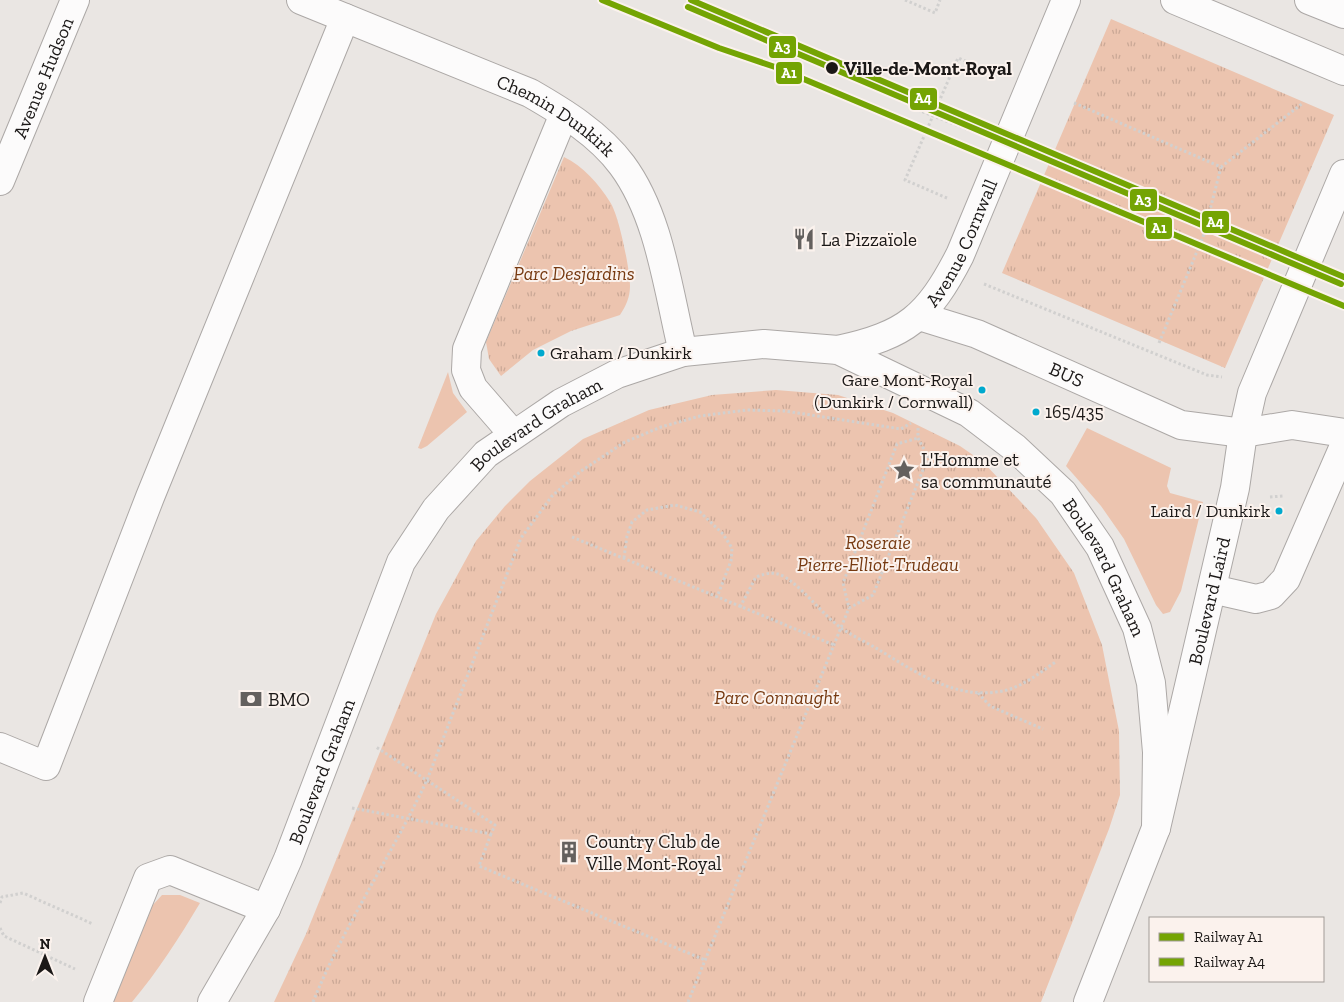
<svg xmlns="http://www.w3.org/2000/svg" width="1344" height="1002" viewBox="0 0 1344 1002" font-family="'Zilla Slab',serif">
  <style>
    .green { fill: #ecc4af }
    .park { fill: url(#park-tufts) }
    .lines { fill: none; stroke-linecap: round; stroke-linejoin: round }
    .minor-casing { stroke: #aca8a6; stroke-width: 30 }
    .path { stroke: #d1d0cf; stroke-width: 3; stroke-dasharray: 2.5 2.5; stroke-linecap: butt }
    .minor { stroke: #fcfbfb; stroke-width: 28 }
    .rail-1-casing { stroke: #fbf2ed; stroke-width: 10 }
    .rail-2-casing { stroke: #fbf2ed; stroke-width: 10 }
    .rail-3-casing { stroke: #fbf2ed; stroke-width: 10 }
    .rail-1 { stroke: #74a403; stroke-width: 6 }
    .rail-2 { stroke: #74a403; stroke-width: 6 }
    .rail-3 { stroke: #74a403; stroke-width: 6 }
    .stop-dot { fill: #1b1817; stroke: #fbf2ed; stroke-width: 2 }
    .bus-dot { fill: #00a9ce; stroke: #fbf2ed; stroke-width: 2 }
    .labels { text-anchor: middle; dominant-baseline: central; stroke-width: 4; stroke-linejoin: round; paint-order: stroke }
    .bus-label { font-size: 18px; fill: #1b1817; stroke: #fbf2ed; text-anchor: start }
    .stop-label { font-size: 19px; font-weight: bold; fill: #1b1817; stroke: #fbf2ed; text-anchor: start }
    .street-label { font-size: 19px; fill: #1b1817; stroke: #fbf2ed }
    .poi-label { font-size: 19px; fill: #1b1817; stroke: #fbf2ed; text-anchor: start }
    .park-label { font-size: 19px; font-style: italic; fill: #763910; stroke: #fbf2ed }
    .line-badge { stroke: #fbf2ed; stroke-width: 2 }
    .badge-label { font-size: 14px; text-anchor: middle; font-weight: bold; fill: #fff }
  </style>
  <defs>
    <pattern id="park-tufts" width="24" height="20" patternUnits="userSpaceOnUse" patternTransform="scale(1.25)"><rect width="24" height="20" fill="#ecc4af"/><path d="M3 7l-1-3M5 7V3M7 7l1-3M15 17l-1-3M17 17v-4M19 17l1-3" fill="none" stroke="#caa896"/></pattern>
  </defs>
  <rect width="100%" height="100%" fill="#eae6e3"/>
  <path class="green" d="M448,372l5,21 14,19 -40,34 -6,3 -3,-1z
    M1087,428l84,40 -4,18 3,7 33,9 -22,89 -11,21 -7,2 -7,-9 -32,-66 -23,-33 -35,-40z
    M162,895h18l20,8c-21,35 -42,68 -68,99h-22l41,-95z"/>
  <path class="park" d="M1111,19l223,96 -109,253 -223,-95z
    M564,157c19,9 35,27 46,45 9,13 20,68 20,84 0,11 -4,20 -10,29l-49,16 -38,19 -32,26 -12,-17 -3,-17z
    M776,390l62,5 55,18 67,33 23,16 53,56 38,55 28,72 17,86 1,64 -11,34 -68,173h-767l32,-68 130,-320 40,-73 29,-35 25,-25 53,-42 66,-29 63,-15z"/>
  <g class="lines">
    <g class="minor-casing">
      <g id="minor">
        <path id="s1" d="M301,0l229,93c33,19 69,41 92,72 38,51 46,126 61,187"/>
        <path d="M1175,0l169,71"/>
        <path d="M1309,0l35,14"/>
        <path id="s2" d="M0,181l75,-181"/>
        <path id="s3" d="M919,316l58,18 204,91 62,8 49,-8 52,8"/>
        <path id="s4" d="M838,350c69,-15 90,-33 122,-95l106,-255"/>
        <path d="M513,434l-40,-46 -7,-18 1,-21 97,-235"/>
        <path d="M1212,589l44,10 15,-4 15,-16 58,-133"/>
        <path d="M0,747l46,19 104,-269 195,-479"/>
        <path d="M98,1002l50,-124 22,-8 96,39"/>
        <path id="s5" d="M212,1002l54,-93 22,-50 113,-297 35,-53 50,-55 75,-51 56,-29 66,-22 81,-8 74,6 131,63 46,35 48,45 37,54 37,81 14,55 6,69 -1,76"/>
        <path id="s6" d="M1088,1002l68,-174 79,-340 8,-55 9,-40 92,-219"/>
      </g>
    </g>
    <path class="path" d="M905,0l30,13 5,-13
      M1074,103l147,64 82,-64
      M913,108l61,24
      M947,198l-42,-18 53,-122 40,17
      M984,284l223,91 15,2
      M1159,343l44,-106 18,-70
      M918,428v10l10,19 -55,138 -24,13 -6,-25 54,-139 21,-6
      M1270,497l13,-1
      M572,537l262,108
      M624,558l3,-22 5,-14 15,-12 28,-5 25,7 23,22 9,14 -1,13 -14,36
      M740,607l16,-30c11,-4 18,-6 29,0 21,14 36,36 56,51 13,9 27,15 40,23 34,21 73,47 115,41 23,-2 42,-18 61,-31
      M978,693l12,13 53,23
      M352,808l139,26 4,-9 -119,-78
      M491,834l-12,32 226,94
      M0,903l2,-6 21,-4 70,31
      M0,928l4,8 71,33
      M313,1002c31,-77 79,-147 114,-222l94,-242 31,-42 29,-25 44,-29 36,-15 39,-11 47,-6 38,1 116,18 10,-6
      M688,1002l161,-394"/>
    <use href="#minor" class="minor"/>
    <g class="rail-1-casing">
      <path id="rail-1" d="M602,0l117,48 56,19 569,239"/>
    </g>
    <g class="rail-2-casing">
      <path id="rail-2" d="M691,0l653,277"/>
    </g>
    <g class="rail-3-casing">
      <path id="rail-3" d="M688,7l653,277"/>
    </g>
    <use href="#rail-1" class="rail-1"/>
    <use href="#rail-2" class="rail-2"/>
    <use href="#rail-3" class="rail-3"/>
  </g>
  <defs>
    <g id="restaurant-bare" transform="scale(1.725)"><path d="M-5-6h1v4h1v-4h1v4h1v-4h1v5L-1.5 .5V6h-2V.5L-5-1ZM5-6V6H3V1.5H1.5Q1.5-4 5-6Z" fill="#63605e" stroke="#fbf2ed" stroke-width="2.5" paint-order="stroke"/></g>
    <g id="sight-bare" transform="scale(1.725)"><path d="M0-6L1.8-2.2L6-1.7L2.9 1.2L3.7 5.4L0 3.3L-3.7 5.4L-2.9 1.2L-6-1.7L-1.8-2.2Z" fill="#63605e" stroke="#fbf2ed" stroke-width="2.5" paint-order="stroke"/></g>
    <g id="bank-bare" transform="scale(1.725)"><path d="M-6-4H6V4H-6ZM0-2.3a2.3 2.3 0 1 0 0 4.6a2.3 2.3 0 1 0 0-4.6Z" fill="#63605e" stroke="#fbf2ed" stroke-width="2.5" paint-order="stroke"/></g>
    <g id="building-bare" transform="scale(1.725)"><path d="M-4-6H4V6H1V3H-1V6H-4ZM-2.5-4.3h1.7v1.8h-1.7ZM.8-4.3h1.7v1.8H.8ZM-2.5-1h1.7V.8h-1.7ZM.8-1h1.7V.8H.8Z" fill="#63605e" stroke="#fbf2ed" stroke-width="2.5" paint-order="stroke"/></g>
  </defs>
  <g fill-rule="evenodd">
    <use href="#restaurant-bare" x="804" y="239"/>
    <use href="#sight-bare" x="904" y="470"/>
    <use href="#bank-bare" x="251" y="699"/>
    <use href="#building-bare" x="569" y="852"/>
  </g>
  <circle class="stop-dot" cx="832" cy="68" r="7"/>
  <g class="bus-dot">
    <circle cx="541" cy="353" r="4.5"/>
    <circle cx="982" cy="390" r="4.5"/>
    <circle cx="1036" cy="412" r="4.5"/>
    <circle cx="1279" cy="511" r="4.5"/>
  </g>
  <g class="labels">
    <g class="bus-label">
      <text x="550" y="353">Graham / Dunkirk</text>
      <text x="973" y="380" text-anchor="end">Gare Mont-Royal<tspan x="973" dy="22">(Dunkirk / Cornwall)</tspan></text>
      <text x="1045" y="412">165/435</text>
      <text x="1270" y="511" text-anchor="end">Laird / Dunkirk</text>
    </g>
    <g class="stop-label">
      <text x="844" y="68">Ville-de-Mont-Royal</text>
    </g>
    <g class="street-label">
      <text stroke="none"><textPath href="#s2" startOffset="112">Avenue Hudson</textPath></text>
      <text stroke="none"><textPath href="#s1" startOffset="281">Chemin Dunkirk</textPath></text>
      <text stroke="none"><textPath href="#s4" startOffset="174">Avenue Cornwall</textPath></text>
      <text stroke="none"><textPath href="#s3" startOffset="159">BUS</textPath></text>
      <text stroke="none"><textPath href="#s5" startOffset="676">Boulevard Graham</textPath></text>
      <text stroke="none"><textPath href="#s5" startOffset="1351">Boulevard Graham</textPath></text>
      <text stroke="none"><textPath href="#s6" startOffset="420">Boulevard Laird</textPath></text>
      <text stroke="none"><textPath href="#s5" startOffset="256">Boulevard Graham</textPath></text>
    </g>
    <g class="poi-label">
      <text x="821" y="239">La Pizzaïole</text>
      <text x="921" y="459">L'Homme et<tspan x="921" dy="22">sa communauté</tspan></text>
      <text x="268" y="699">BMO</text>
      <text x="586" y="841">Country Club de<tspan x="586" dy="22">Ville Mont-Royal</tspan></text>
    </g>
    <g class="park-label">
      <text x="574" y="273">Parc Desjardins</text>
      <text x="878" y="542">Roseraie<tspan x="878" dy="22">Pierre-Elliot-Trudeau</tspan></text>
      <text x="777" y="697">Parc Connaught</text>
    </g>
  </g>
  <g class="line-badge">
    <rect x="768" y="35" width="29" height="24" rx="5" fill="#74a403"/>
    <rect x="775" y="61" width="28" height="24" rx="5" fill="#74a403"/>
    <rect x="909" y="87" width="29" height="24" rx="5" fill="#74a403"/>
    <rect x="1129" y="188" width="29" height="24" rx="5" fill="#74a403"/>
    <rect x="1201" y="210" width="29" height="24" rx="5" fill="#74a403"/>
    <rect x="1145" y="216" width="28" height="24" rx="5" fill="#74a403"/>
  </g>
  <g class="badge-label">
    <text x="782" y="52">A3</text>
    <text x="789" y="78">A1</text>
    <text x="923" y="103">A4</text>
    <text x="1143" y="205">A3</text>
    <text x="1215" y="227">A4</text>
    <text x="1159" y="233">A1</text>
  </g>
  <rect x="1149" y="917" width="175" height="65" fill="#fbf2ed" stroke="#a19b97"/>
  <rect x="1159" y="933" width="25" height="8" fill="#74a403" stroke="#a19b97"/>
  <text x="1194" y="942" font-size="15" fill="#1b1817">Railway A1</text>
  <rect x="1159" y="958" width="25" height="8" fill="#74a403" stroke="#a19b97"/>
  <text x="1194" y="967" font-size="15" fill="#1b1817">Railway A4</text>
  <g transform="translate(45 957)" stroke="#fbf2ed" stroke-width="4" paint-order="stroke">
  <path d="M0-4L9 19L0 12L-9 19Z" fill="#1b1817"/>
  <text y="-8" font-size="14" font-weight="bold" text-anchor="middle" fill="#1b1817">N</text>
  </g>
</svg>
